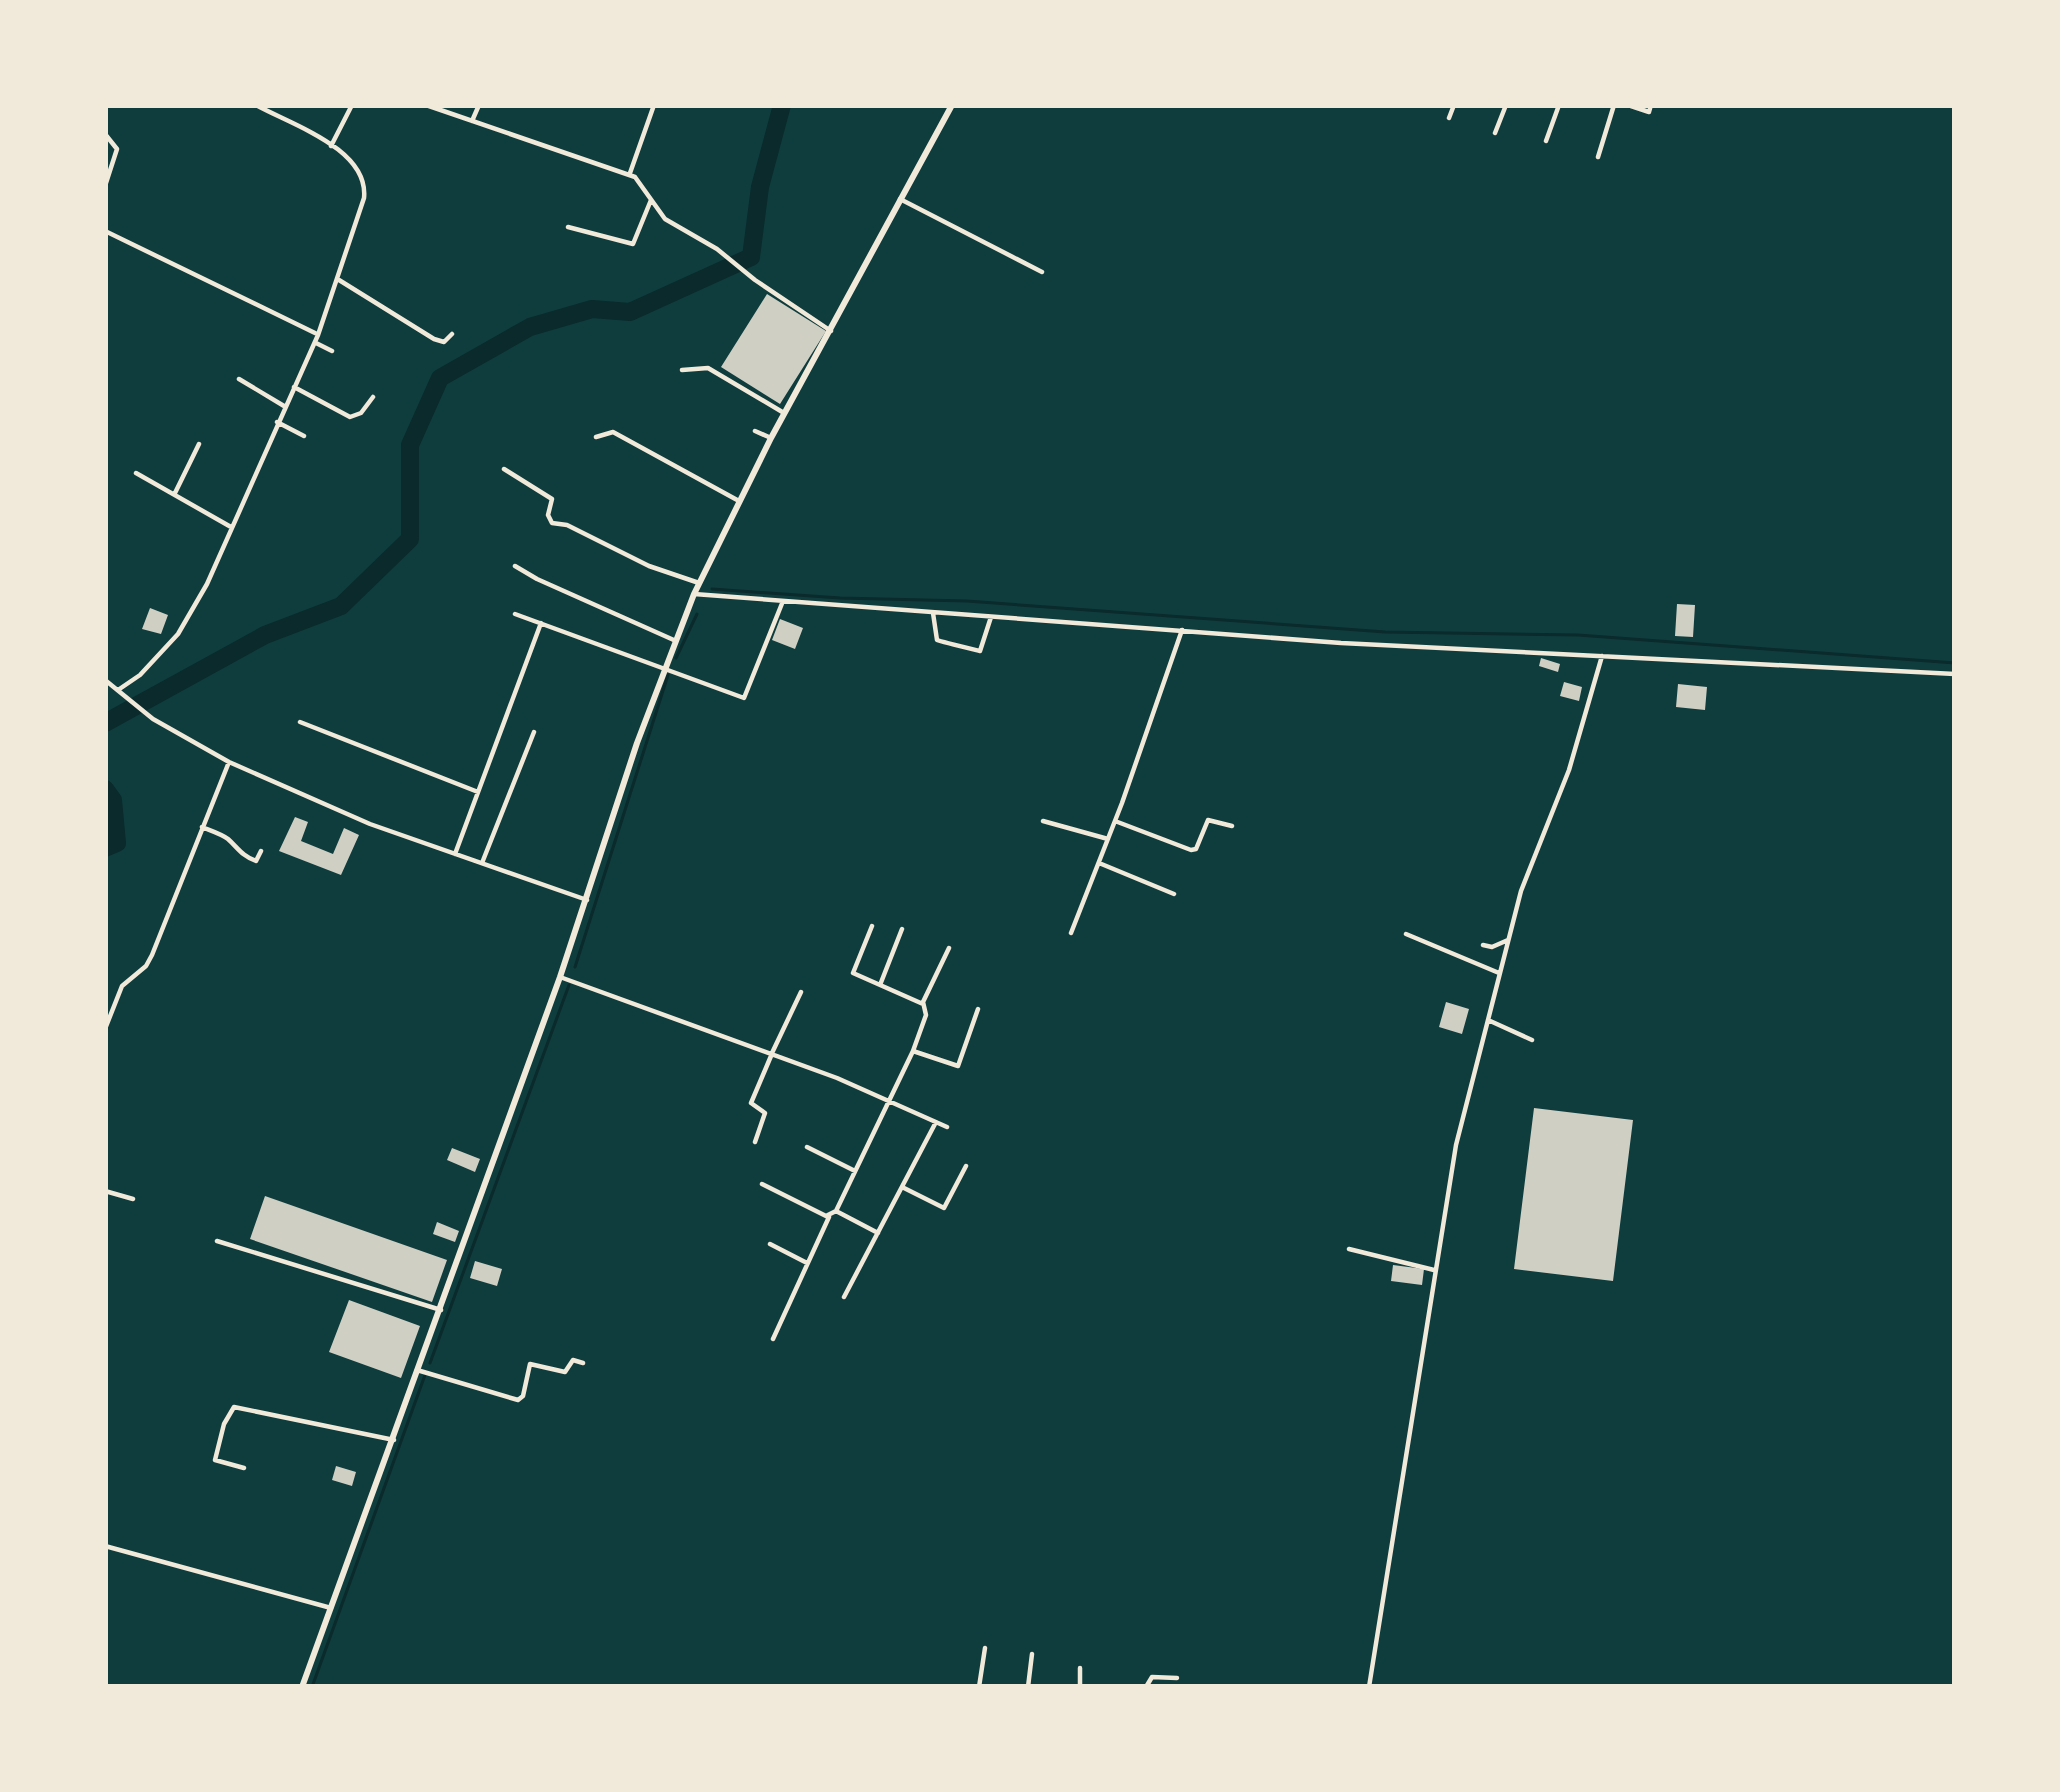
<svg xmlns="http://www.w3.org/2000/svg" width="2060" height="1792" viewBox="0 0 2060 1792" font-family="Rubik,sans-serif">
  <style>
    .lines { fill: none; stroke-linecap: round; stroke-linejoin: round }
    .stream { stroke: #0a2a2b; stroke-width: 3 }
    .river { stroke: #0a2a2b; stroke-width: 18 }
    .building { fill: #cfcfc3 }
    .minor { stroke: #f1e9da; stroke-width: 4.5 }
    .tertiary { stroke: #f1e9da; stroke-width: 6 }
  </style>
  <rect width="100%" height="100%" fill="#0f3d3e"/>
  <g class="lines">
    <path class="stream" d="M712,589l128,9 127,3 418,31 193,3 377,28
      M676,658l21,-44
      M575,967l93,-292
      M430,1363l139,-378
      M312,1687l113,-312"/>
    <path class="river" d="M105,723l160,-88 76,-29 69,-67v-94l30,-67 90,-51 62,-18 38,3 121,-55 9,-70 22,-82
      M105,789l8,11 4,43 -12,5"/>
  </g>
  <path class="building" d="M767,294l59,37 -46,73 -59,-37z
    M1677,604l18,1 -2,32 -18,-1z
    M150,608l18,7 -7,19 -19,-5z
    M780,619l23,9 -8,21 -23,-9z
    M1541,658l19,6 -2,8 -19,-6z
    M1564,682l18,5 -3,14 -19,-5z
    M1678,684l29,3 -2,23 -29,-3z
    M295,817l13,5 -7,19 32,13 11,-26 15,7 -18,40 -62,-24z
    M1446,1002l23,7 -7,25 -23,-7z
    M1534,1108l99,12 -20,161 -99,-12z
    M452,1148l28,11 -5,13 -28,-12z
    M265,1196l182,64 -15,42 -182,-63z
    M437,1222l22,9 -4,11 -22,-8z
    M475,1261l27,8 -5,17 -27,-8z
    M1393,1265l31,4 -2,16 -31,-4z
    M349,1300l71,26 -19,52 -72,-26z
    M336,1466l20,6 -4,14 -20,-6z"/>
  <g class="lines">
    <path class="minor" d="M426,105l209,72 30,42 52,30 38,31 76,51
      M1628,105l21,7 2,-7
      M1449,118l5,-13
      M472,121l7,-16
      M1495,133l11,-28
      M105,134l12,15 -12,37
      M1546,141l13,-36
      M331,146l21,-41
      M1598,157l16,-52
      M630,173l24,-68
      M900,199l142,73
      M568,227l65,17 18,-44
      M105,231l210,102
      M339,280l95,59 10,3 8,-8
      M316,343l16,8
      M682,370l26,-2 76,45
      M239,379l45,27
      M294,387l56,30 11,-4 12,-16
      M277,422l27,14
      M755,431l16,7
      M596,437l17,-5 126,69
      M504,469l48,30 -4,16 4,8 15,2 82,41 50,17
      M136,473l95,54
      M175,493l24,-49
      M515,566l22,13 139,62
      M694,594l647,49 614,31
      M933,613l4,27c5,2 39,10 43,11l11,-34
      M515,614l229,84 39,-97
      M105,680l48,39 76,43 141,62 217,76
      M118,690l22,-15 38,-41 29,-50 111,-249 46,-137c5,-49 -72,-73 -108,-93
      M300,722l178,70
      M1043,821l65,18
      M1115,821l76,29 5,-1 12,-29 24,6
      M202,827c7,3 20,7 26,12 10,9 14,17 28,22l5,-10
      M455,854l86,-231
      M482,863l52,-131
      M1099,863l75,31
      M872,926l-19,47 70,31
      M1071,933l51,-130 60,-173
      M1406,934l93,39
      M1483,945l9,2 16,-7
      M560,977l277,101 110,49
      M880,985l22,-56
      M1488,1020l44,20
      M105,1029l17,-43 24,-20 6,-11 77,-193
      M913,1051l45,15 20,-57
      M772,1053l29,-61
      M755,1142l10,-29 -14,-10 20,-47
      M807,1147l48,24
      M762,1184l64,32 10,-5 77,-160 13,-36 -3,-13 26,-54
      M902,1187l42,21 22,-42
      M105,1191l28,8
      M836,1211l42,22
      M217,1241l224,69
      M770,1244l37,19
      M1349,1249l85,21
      M844,1297l92,-175
      M773,1339l56,-122
      M417,1370l101,30 5,-4 7,-32 35,8 8,-12 10,3
      M244,1468l-29,-8 9,-36 10,-17 160,33
      M105,1546l226,62
      M979,1687l6,-39
      M1028,1687l4,-33
      M1080,1687v-19
      M1146,1687l6,-10 25,1
      M1369,1687l87,-542 65,-254 48,-121 33,-114"/>
    <path class="tertiary" d="M302,1687l258,-710 77,-234 57,-149 77,-156 181,-333"/>
  </g>
  <rect width="2060" height="1792" fill="none" stroke="#f1e9da" stroke-width="216"/>
</svg>
